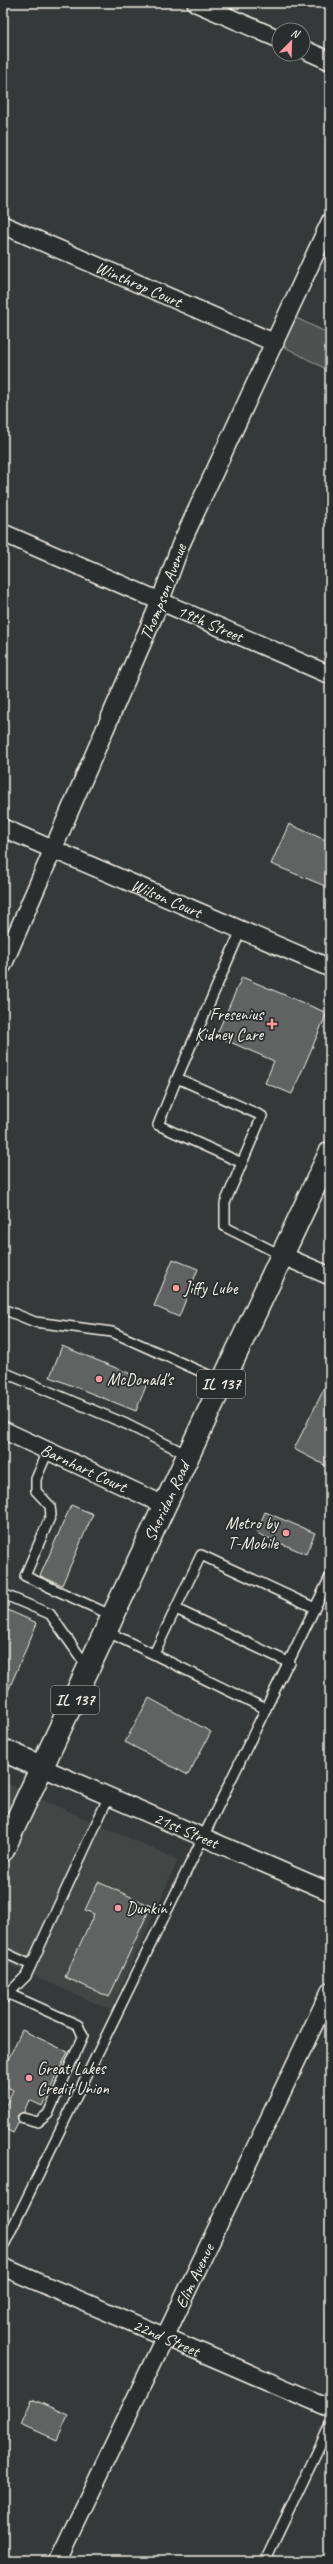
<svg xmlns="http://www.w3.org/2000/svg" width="333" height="2564" viewBox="0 0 333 2564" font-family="Caveat,sans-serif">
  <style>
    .built { fill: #434645 }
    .green { fill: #4e514f; stroke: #a1a19c }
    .building { fill: #616362; stroke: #f4f1e8 }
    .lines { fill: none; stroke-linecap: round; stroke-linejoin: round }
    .lane-casing { stroke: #f4f1e8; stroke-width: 12 }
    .street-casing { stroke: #f4f1e8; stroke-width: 20 }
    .primary-casing { stroke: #f4f1e8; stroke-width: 25 }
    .lane { stroke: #2a2d2e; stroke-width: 9 }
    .street { stroke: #2a2d2e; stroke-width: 17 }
    .primary { stroke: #2a2d2e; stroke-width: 22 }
    .poi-dot { fill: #ff9aa2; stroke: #2a2d2e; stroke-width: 1.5 }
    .labels { text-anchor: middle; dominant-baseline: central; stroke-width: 3.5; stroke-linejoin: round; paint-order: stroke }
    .shield { fill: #2a2d2e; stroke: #b7b6b0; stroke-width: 1 }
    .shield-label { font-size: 16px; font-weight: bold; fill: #f4f1e8 }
    .street-label { font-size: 17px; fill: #f4f1e8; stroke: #2a2d2e }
    .poi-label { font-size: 17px; fill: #f4f1e8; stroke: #2a2d2e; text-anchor: start }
  </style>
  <rect width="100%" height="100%" fill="#363939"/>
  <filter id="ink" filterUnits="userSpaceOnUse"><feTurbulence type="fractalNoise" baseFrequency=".025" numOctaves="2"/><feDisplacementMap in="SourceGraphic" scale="8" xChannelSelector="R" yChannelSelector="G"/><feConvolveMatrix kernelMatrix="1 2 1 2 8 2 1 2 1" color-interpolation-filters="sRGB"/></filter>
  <g filter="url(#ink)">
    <path class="built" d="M3,1782l175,78 -67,150 -108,-48z"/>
    <path class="green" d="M294,317l36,17v37l-49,-26z"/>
    <path class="building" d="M289,824l41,18v46l-59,-24z
      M242,977l85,36 -35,81 -27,-11 9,-22 -58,-25z
      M173,1259l25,10 -19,48 -25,-11z
      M62,1346l86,35 -12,30 -86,-34z
      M330,1377v91l-36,-19z
      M71,1505l22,9 -31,71 -22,-9z
      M265,1512l50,21 -9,21 -50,-21z
      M3,1608l34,15 -34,80z
      M149,1698l62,34 -23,43 -63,-33z
      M98,1882l53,24 -42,91 -44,-20 29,-63 -9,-4z
      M22,2030l46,22 -26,54 -13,-6 -5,12 -7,4 2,6 -6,11 -10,-5v-17l10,-21 -10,-5v-15z
      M32,2399l36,16 -11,25 -36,-16z"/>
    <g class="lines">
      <g class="lane-casing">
        <path id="lane" d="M241,930l-64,148 85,38 -37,87v24l56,28
          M177,1078l-19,47 84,38
          M3,1309l32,13 77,10 110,49
          M3,1372l123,52 62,31
          M48,1451l-12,28v12l14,15 1,9 -26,61 88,40
          M3,1594l47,20 38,54
          M176,1609l114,54
          M106,1631l160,78
          M154,1654l47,-99 114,53
          M3,1952l28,13
          M9,1994l69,31 5,11 -35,78 -10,8 -15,-4
          M3,1999l23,-23 83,-180
          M3,2247l327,-670
          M265,2561l65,-136"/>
      </g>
      <g class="street-casing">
        <g id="street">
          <path d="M196,3l83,36"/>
          <path d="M303,49l27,12"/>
          <path id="s1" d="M3,225l272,118"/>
          <path id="s2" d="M3,533l327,142"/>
          <path id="s3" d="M3,828l327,140"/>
          <path id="s4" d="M3,965l157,-363 21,-58 149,-322"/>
          <path d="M281,1255l49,21"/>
          <path id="s5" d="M3,1430l161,75"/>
          <path id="s6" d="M43,1768l287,124"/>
          <path id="s7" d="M3,2267l327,141"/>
          <path id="s8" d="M58,2561l272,-570"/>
        </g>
      </g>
      <g class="primary-casing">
        <g id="primary">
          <path d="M3,1750l40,18"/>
          <path id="s9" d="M3,1850l327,-697"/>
        </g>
      </g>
      <use href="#lane" class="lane"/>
      <use href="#street" class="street"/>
      <use href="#primary" class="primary"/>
    </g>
  </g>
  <g class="poi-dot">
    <path d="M270 1018h4v4h4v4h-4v4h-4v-4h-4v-4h4z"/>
    <circle cx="176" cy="1288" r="4"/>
    <circle cx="99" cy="1379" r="4"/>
    <circle cx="286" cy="1533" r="4"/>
    <circle cx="118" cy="1908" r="4"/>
    <circle cx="29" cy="2078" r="4"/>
  </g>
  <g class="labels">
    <g class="shield">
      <rect x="197" y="1370" width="48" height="28" rx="3"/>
      <rect x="51" y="1686" width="48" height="28" rx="3"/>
    </g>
    <g class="shield-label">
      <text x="221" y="1384">IL 137</text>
      <text x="75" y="1700">IL 137</text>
    </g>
    <g class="street-label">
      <text stroke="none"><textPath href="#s1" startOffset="148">Winthrop Court</textPath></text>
      <text stroke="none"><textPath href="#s4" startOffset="406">Thompson Avenue</textPath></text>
      <text stroke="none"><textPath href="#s2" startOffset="226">19th Street</textPath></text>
      <text stroke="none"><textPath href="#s3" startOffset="178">Wilson Court</textPath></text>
      <text stroke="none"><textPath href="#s5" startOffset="89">Barnhart Court</textPath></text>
      <text stroke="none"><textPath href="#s9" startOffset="385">Sheridan Road</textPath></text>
      <text stroke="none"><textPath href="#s6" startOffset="156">21st Street</textPath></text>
      <text stroke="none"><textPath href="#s8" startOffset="316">Elim Avenue</textPath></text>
      <text stroke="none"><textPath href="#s7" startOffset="178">22nd Street</textPath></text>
    </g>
    <g class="poi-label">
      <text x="263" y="1014" text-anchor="end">Fresenius<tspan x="263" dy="20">Kidney Care</tspan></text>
      <text x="184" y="1288">Jiffy Lube</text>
      <text x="107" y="1379">McDonald's</text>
      <text x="278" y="1523" text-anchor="end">Metro by<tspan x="278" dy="20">T-Mobile</tspan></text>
      <text x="126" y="1908">Dunkin'</text>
      <text x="37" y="2068">Great Lakes<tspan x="37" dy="20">Credit Union</tspan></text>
    </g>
  </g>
  <rect width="333" height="2564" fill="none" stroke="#2a2d2e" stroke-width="16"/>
  <rect x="8" y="8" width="317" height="2548" fill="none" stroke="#f4f1e8" stroke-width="1.5" filter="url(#ink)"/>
  <g transform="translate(291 42) rotate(23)"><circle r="19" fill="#2a2d2e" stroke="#7b7b78"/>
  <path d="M0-3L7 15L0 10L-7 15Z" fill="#ff9aa2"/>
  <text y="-6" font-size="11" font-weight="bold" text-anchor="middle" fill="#f4f1e8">N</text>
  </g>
</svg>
